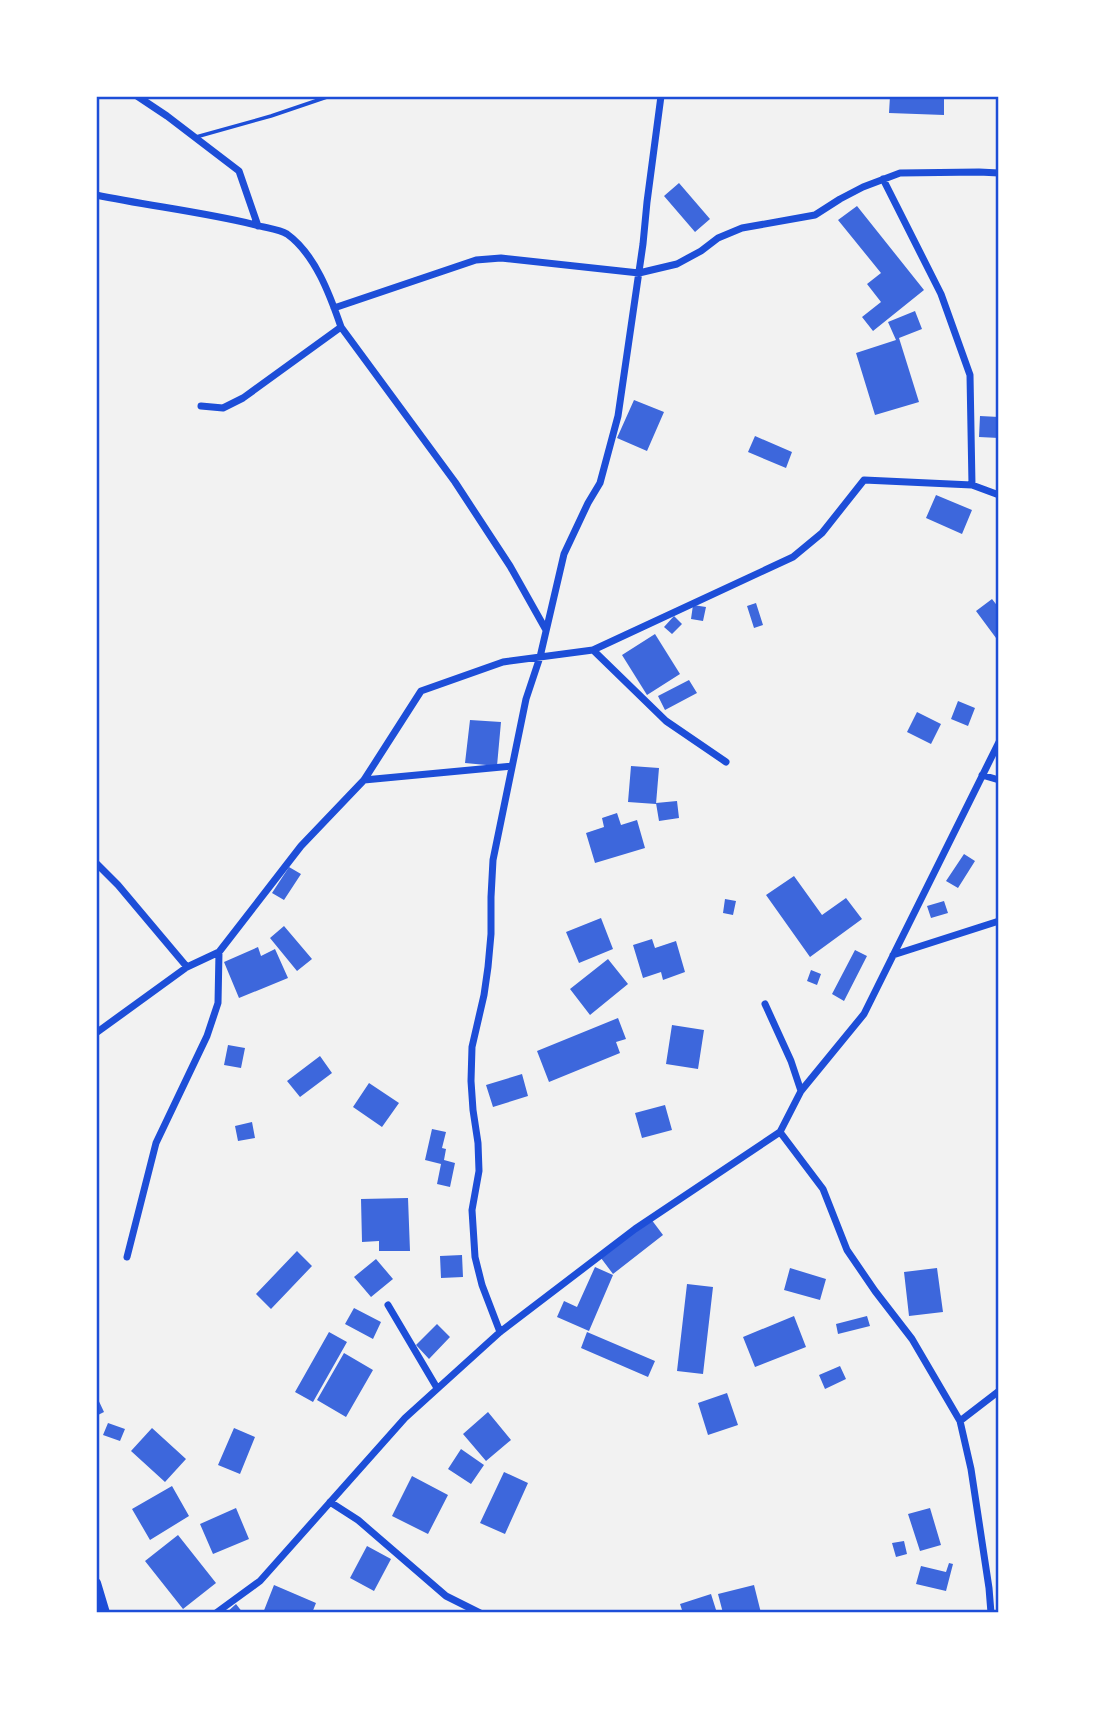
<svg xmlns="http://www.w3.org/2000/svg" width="1095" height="1709" viewBox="0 0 1095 1709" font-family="Signika,sans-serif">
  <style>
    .building { fill: #3d67dc }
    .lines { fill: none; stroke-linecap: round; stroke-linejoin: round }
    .service { stroke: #1d4ed8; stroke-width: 3.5 }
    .minor { stroke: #1d4ed8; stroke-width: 7 }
    .secondary { stroke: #1d4ed8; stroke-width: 10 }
    .neatline { fill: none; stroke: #1d4ed8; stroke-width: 2.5 }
  </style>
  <rect width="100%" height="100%" fill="#f2f2f2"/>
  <path class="building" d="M890,96h54v19l-55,-2z
    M679,183l31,36 -15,13 -31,-36z
    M857,206l67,84 -51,41 -11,-14 19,-15 -14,-18 14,-11 -43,-53z
    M915,311l7,18 -23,9 20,64 -44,13 -19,-62 40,-13 -8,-18z
    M634,400l30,12 -17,39 -30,-13z
    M980,416l19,1v21l-20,-1z
    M755,436l37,16 -6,16 -38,-16z
    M936,495l36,15 -10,24 -36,-16z
    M992,599l7,9v28l-3,2 -20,-27z
    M756,603l7,22 -9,3 -7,-22z
    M693,605l13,2 -3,14 -12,-2z
    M674,616l8,8 -10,10 -8,-7z
    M655,634l25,40 -33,21 -25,-40z
    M689,680l8,13 -32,17 -7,-14z
    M958,701l17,7 -7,18 -17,-7z
    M917,712l24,12 -10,20 -24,-12z
    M470,720l31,2 -4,44 -32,-3z
    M631,766l28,2 -3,36 -28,-2z
    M677,801l2,17 -20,3 -3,-18z
    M617,813l4,12 16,-5 8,28 -50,15 -9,-30 18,-6 -2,-9z
    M964,854l11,7 -17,27 -12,-7z
    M289,867l12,7 -17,26 -12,-7z
    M794,876l28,39 24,-17 16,21 -52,38 -44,-62z
    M725,899l11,2 -3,14 -10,-2z
    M944,901l4,12 -17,5 -4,-12z
    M601,918l12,31 -34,14 -13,-31z
    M284,926l28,33 -15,12 -27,-33z
    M652,939l3,9 21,-7 9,31 -22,8 -2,-8 -18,6 -10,-33z
    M258,947l3,9 14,-7 13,29 -49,20 -15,-36z
    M855,950l12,6 -23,45 -12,-7z
    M608,959l20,25 -38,31 -20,-26z
    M811,970l10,4 -4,11 -10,-4z
    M618,1018l8,21 -10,3 4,11 -71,29 -12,-31z
    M672,1025l32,5 -6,39 -32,-5z
    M228,1045l17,3 -4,20 -17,-3z
    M320,1056l12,17 -32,24 -13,-16z
    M522,1074l6,22 -35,11 -7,-22z
    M369,1083l30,20 -17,24 -29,-20z
    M665,1105l7,25 -30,8 -7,-25z
    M252,1122l3,16 -17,3 -3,-15z
    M432,1129l14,3 -4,16 4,1 -2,11 11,3 -5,24 -13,-3 4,-20 -16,-4z
    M408,1198l2,53h-31v-10l-17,1 -1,-43z
    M651,1219l12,16 -50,39 -12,-16z
    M297,1251l15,15 -41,43 -15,-15z
    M462,1255l1,22 -22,1 -1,-22z
    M376,1259l17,20 -22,18 -17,-20z
    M595,1267l18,8 -24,56 -32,-14 7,-16 13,6z
    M790,1268l36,11 -6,21 -36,-10z
    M937,1268l6,44 -34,4 -5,-44z
    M687,1284l26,3 -10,87 -26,-3z
    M354,1308l27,14 -8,17 -28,-15z
    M794,1316l12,31 -51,20 -12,-30z
    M867,1316l3,10 -32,8 -2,-10z
    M437,1324l13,13 -21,22 -13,-14z
    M329,1332l18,10 -34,60 -18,-10z
    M587,1332l68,29 -7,16 -67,-29z
    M344,1353l29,17 -27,47 -29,-17z
    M840,1366l6,13 -21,10 -6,-14z
    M727,1393l11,32 -30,10 -10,-32z
    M96,1395l8,17 -8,4z
    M488,1412l23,28 -25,21 -23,-27z
    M108,1423l17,6 -5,12 -17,-6z
    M152,1428l34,31 -21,23 -34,-31z
    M234,1428l21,9 -15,37 -22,-9z
    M461,1449l23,16 -13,19 -23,-15z
    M504,1472l24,11 -23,51 -25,-11z
    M412,1476l36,19 -20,39 -36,-18z
    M172,1486l17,30 -39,24 -18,-31z
    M236,1508l13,31 -36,15 -13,-30z
    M930,1508l11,37 -21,6 -12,-37z
    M178,1535l38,48 -33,26 -38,-48z
    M904,1541l3,13 -11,3 -4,-14z
    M367,1546l24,13 -17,32 -24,-13z
    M949,1563l4,1 -7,27 -30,-7 5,-18 25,6z
    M274,1585l42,18 -4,10h-49z
    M754,1585l7,28h-38l-5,-19z
    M711,1594l6,19h-34l-3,-9z
    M236,1604l7,9h-17z"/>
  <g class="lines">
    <path class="service" d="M196,137l75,-21 59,-20"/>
    <path class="minor" d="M137,96l30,20 72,55 19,55
      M883,179l58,115 29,81 2,110
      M96,195c53,11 107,17 160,30 10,3 23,4 31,9 28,20 43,61 54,93l114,155 55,84 36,64
      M334,308l142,-48 25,-2 138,15 38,-9 24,-13 17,-13 24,-10 73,-13 25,-16 23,-12 37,-14 79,-1 20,1
      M201,406l22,2 20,-10 98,-71
      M593,650l73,71 60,41
      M982,775l17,5
      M364,780l148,-14
      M96,863l22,22 69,82
      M893,955l106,-34
      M765,1004l26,57 10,30
      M96,1033l91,-66 32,-15 82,-106 63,-66 57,-89 82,-29 90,-12 200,-93 29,-24 42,-53 108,5 27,10
      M780,1132l43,57 24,61 28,41 37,48 48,82 11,48 18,119 2,25
      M127,1257l29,-114 51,-107 11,-33 1,-51
      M388,1305l49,83
      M500,1332l-18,-47 -7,-28 -3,-47 7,-39 -1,-28 -5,-33 -2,-29 1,-34 12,-52 4,-28 3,-33v-37l2,-37 33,-161 14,-42 24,-103 24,-51 12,-20 18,-67 25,-172 4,-42 14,-106
      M960,1421l39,-30
      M330,1502l28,18 88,76 34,17
      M216,1613l44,-32 145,-163 95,-86 135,-103 145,-97 21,-41 63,-77 135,-272"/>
    <path class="secondary" d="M96,1583l9,30"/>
  </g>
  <rect width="1095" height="1709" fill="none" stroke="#ffffff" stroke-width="196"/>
  <rect x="98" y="98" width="899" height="1513" class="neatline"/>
</svg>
